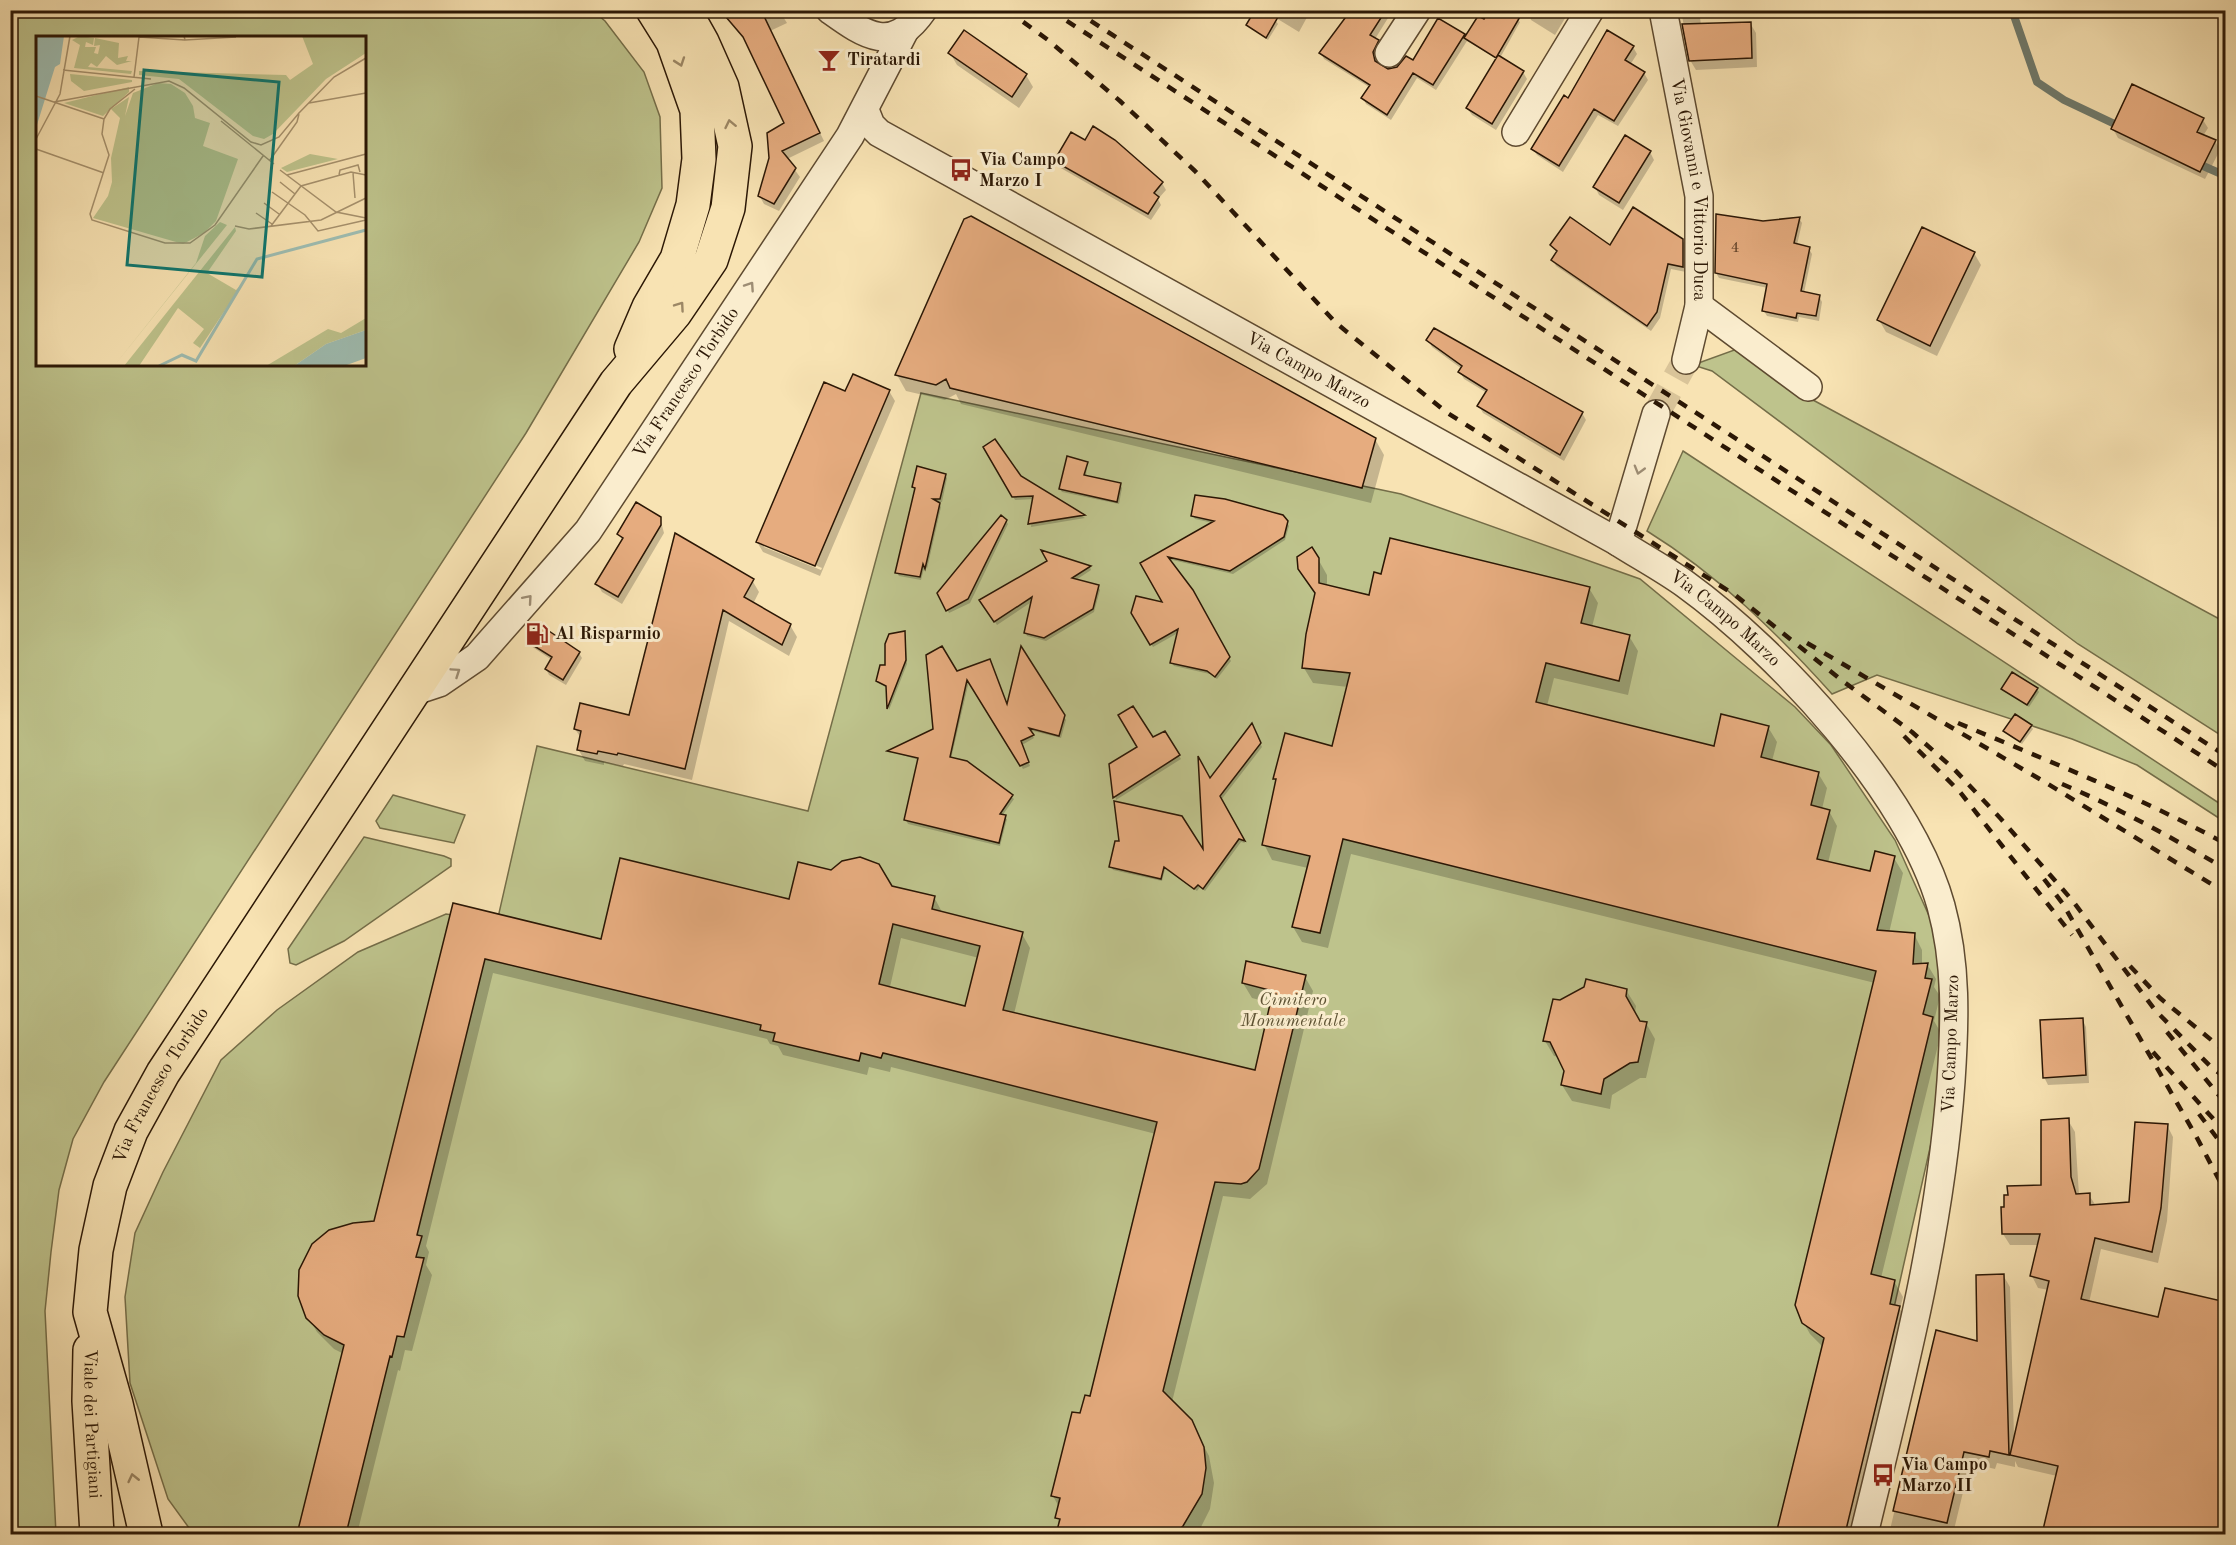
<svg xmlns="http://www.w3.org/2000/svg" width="2236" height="1545" viewBox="0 0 2236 1545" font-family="'Old Standard TT',serif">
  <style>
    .green { fill: #bec38c; stroke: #746d48; stroke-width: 1.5; fill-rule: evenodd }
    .shadow { fill: #0003; fill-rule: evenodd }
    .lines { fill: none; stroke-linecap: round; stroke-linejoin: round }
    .stream { stroke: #707b6d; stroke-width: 8 }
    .building { fill: #e6ac7f; stroke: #2b1705; stroke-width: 1.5; fill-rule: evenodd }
    .minor-tunnel { stroke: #d9c499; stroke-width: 27; stroke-dasharray: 27 14; stroke-linecap: butt }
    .minor-casing { stroke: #5e4a30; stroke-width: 30 }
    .primary-casing { stroke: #2b1705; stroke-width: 36 }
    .minor { stroke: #faedce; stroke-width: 27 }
    .primary { stroke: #f8e3b3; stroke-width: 33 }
    .rail { stroke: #2b1705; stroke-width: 4.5; stroke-dasharray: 10 10; stroke-linecap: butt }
    .oneway { stroke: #9c8765 }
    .oneway2 { stroke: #9d8d74 }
    .labels { text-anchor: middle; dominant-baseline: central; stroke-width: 6; stroke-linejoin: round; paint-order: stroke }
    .number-label { font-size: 15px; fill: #5a3c24 }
    .poi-label { font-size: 18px; font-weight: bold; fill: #2b1705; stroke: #faedce; text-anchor: start }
    .street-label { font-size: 18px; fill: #2b1705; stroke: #faedce }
    .park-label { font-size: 18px; font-style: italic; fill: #5e5334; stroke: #faedce }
    .inset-river { fill: none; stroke: #9ebdb2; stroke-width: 3 }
    .inset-road { fill: none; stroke: #a6916d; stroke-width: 1.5 }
    .view { fill: #0f766e; fill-opacity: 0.15; stroke: #0f766e; stroke-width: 3 }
    .inset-edge { fill: none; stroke: #2b1705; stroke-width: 3 }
  </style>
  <rect width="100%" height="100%" fill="#f8e3b3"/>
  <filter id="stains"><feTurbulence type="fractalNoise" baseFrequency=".00333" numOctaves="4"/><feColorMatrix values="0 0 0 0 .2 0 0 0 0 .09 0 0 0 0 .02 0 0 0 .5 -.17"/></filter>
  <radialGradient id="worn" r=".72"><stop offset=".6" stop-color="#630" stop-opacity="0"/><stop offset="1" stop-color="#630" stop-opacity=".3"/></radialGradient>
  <path class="green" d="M10,11h583l12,10 39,51 16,45 2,71 -23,54 -113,191 -422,649 -31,57 -14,51 -8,62 -6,59 11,223h-46zM38,38h326v326h-326z
    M1737,349l76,51 412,222v116l-147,-94 -366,-273 -19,-6z
    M921,393l480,101 239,85 155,128 36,38 64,95 44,98v170l-96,426h-1649l-2,-2 -24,-33 -38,-116 -5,-86 10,-64 28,-61 58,-112 56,-50 81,-58 88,-38 51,8 40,-176 271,65z
    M1683,451l542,356v15l-88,-57 -65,-26 -195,-64 -45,19c-56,-62 -114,-119 -185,-163z
    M393,795l72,20 -11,28 -74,-15 -4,-7z
    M364,837l80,19 7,3v7l-107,75 -48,24 -6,-2 -2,-14z"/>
  <path class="shadow" d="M721,10h54l7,5 5,8 -17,8 54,110 -37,18 13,18 -21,34 -15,-7 -5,-9 27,-71 -38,-81z
    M1272,10h39l-12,22 -23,-14z
    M1353,10h40l-18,29 6,8 -5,13 1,5 3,3 16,1 67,-34 2,3 18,-28h21l16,12 -20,36 23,14 4,7 -31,51 -24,-15 -5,-7 30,-49 -30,-18 -31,49 -19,-12 -26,42 -25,-16 -3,-6 6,-11 -45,-28 -3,-6 12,-20 5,3z
    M1528,10h42l-15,25 -24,-15z
    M1681,10h18l2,15 49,-2 6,10 1,34 -61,3 -6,-10z
    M2211,10h15v14l-12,-8z
    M1276,21l2,3 -10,16 -21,-15z
    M1633,47l4,7 -7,11 14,8 4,7 -30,46 -20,-11 -35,57 -26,-17 -4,-6 36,-49z
    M950,53l76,22 7,12 -14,21 -62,-43z
    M2203,120l5,8 -5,8 12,5 5,9 -15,29 -87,-41 -5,-9z
    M1114,141l48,42 4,7 -8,9 3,6 -10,15 -92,-53 -3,-6z
    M1650,152l4,8 -31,50 -24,-15 -4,-8z
    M1799,218l3,5 -5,22 12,4 3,5 -8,39 15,3 3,6 -3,19 -20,-4 -1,5 -31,-6 -3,-5 4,-23 -49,-10 -3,-5 47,-50z
    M965,220l410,219 9,16 -13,48 -410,-99 -5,-10 -11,6 -39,-9 -9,-16z
    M1682,240l4,6v26l-15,-3 -11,49 -9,13 -95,-65 -3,-6 4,-7 -5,-8 59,2z
    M1974,253l7,12 -44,91 -51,-24 -7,-12z
    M1428,340l154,73 4,7 -22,41 -81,-48 -4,-7 8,-13 -23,-14 -4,-7 2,-3 -30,-22z
    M889,391l6,10 -75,175 -57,-24 -6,-10 89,-149zM764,544l58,24 -1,2 -57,-23z
    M985,447l35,30 65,41 -54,9 3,-28 -19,1z
    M1087,463l-1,14 34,7 2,4 -3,16 -57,-12 -2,-3z
    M945,475l2,3 -5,24h-4l3,5 -14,62 -2,-4 -4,15 -22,-4 -2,-3 19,-83 -2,-3z
    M1193,516l94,6 2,4 -4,14 -52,34 -65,-15 23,32 40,70 -14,18 -7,-5 -36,-8 -2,-3 6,-30 -25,14 -21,-34 33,-9 -23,-40 71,-41 -18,-4z
    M660,518l4,15 -42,71 -20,-12 -5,-8 26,-43 -5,-7z
    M1006,521l2,3 -38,79 -21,10 -10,-20z
    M676,535l76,45 7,12 -6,12 37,21 7,12 -8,19 -60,-35 -37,159 -68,-16 -1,2 -19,-4v3l-19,-4 -7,-12 3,-11 -6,-9 55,-12z
    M1045,553l45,14 1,3 -15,10 22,6 2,4 -6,22 -48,29 -19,-5 -1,-3 7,-32 -36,24 -16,-24 69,-39z
    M1318,559l9,16v12l43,10 12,-22 207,13 9,15 -6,24 37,9 9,15 -10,44 -74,-17 -7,28 168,42 53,-21 9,15 -5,19 46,12 9,15 -5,21 7,2 8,15 -9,37 43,10 23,-15 9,15 -14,60 25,1 8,16v15l5,-1 9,15 -2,8 6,9 -6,25 7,12 -60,245 13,3 9,16 -3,12 8,13 -51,212h-79l45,-187 -13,-13 -9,-16 74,-335 -524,-129 -23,94 -26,-6 -9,-15 15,-59 -36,-8 -8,-16 13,-62 -2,-3 58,-32 15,-60 -35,-4 -9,-15 12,-73 -17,-26z
    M905,633l2,31 -18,46 -2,-22 -10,-7z
    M527,641l52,12 3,5 -16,27 -17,-10 -3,-6 6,-9 -21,-14z
    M941,648l16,25 32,-12 19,47 14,-58 44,70 -5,18 -32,-8 5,8 -12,7 8,21 -7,3 -54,-88 -18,78 15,4 48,36 -12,17 5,3 -7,27 -92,-22 -2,-4 13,-60 -30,-9 45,-21 -6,-74z
    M2003,689h34l2,3 -10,15z
    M1252,726l10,21 -41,53 24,43 -4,-1 -36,49 -5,-4 -3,4 -32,-22 -3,12 -49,-11 -2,-4 94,-11 5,-75z
    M2031,726l2,3 -11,15 -17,-13z
    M1164,733l17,26 -65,41 -5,-35z
    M891,887l43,10 8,15 80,22 8,14 -16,66 242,58 15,-69 -19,-5 -9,-15 62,-6 8,14 -46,193 -17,15 -27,-3 -51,206 19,19 18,35 5,27 -4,26 -12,24 -140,1 1,-27 -6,-11 29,-81 9,-17 65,-264 -265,-67 -1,5 -21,-5 -2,8 -84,-20 -5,-9 -8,-2 -3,-5 -274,-66 -67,273 3,6 -3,13 6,10 -20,76 -7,-1 -5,21 -2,-1 -41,164h-58l45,-180 -10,-5 -17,-17 -9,-15 67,-94 79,-318 148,36 188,-40zM901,938l78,20 -13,49 -76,-20z
    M1626,990l10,16 -1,7 5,9 6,1 9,16 -9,39h-6l-28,17 -2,14 -38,-8 -10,-16 3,-15 -6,-13 -5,-1 -9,-15 15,-39z
    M2082,1019l4,8 3,56 -41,2 -4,-8z
    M2068,1120l7,12 4,63h10l7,11 34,-2 37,-79 6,12 -6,84 -9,42 -57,-14 -12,54 70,16 67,-16v231h-182l13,-58 -39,-9 -3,-6v6l-18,-4 -2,6 -25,-6 -17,71h-64l48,-202 42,10 24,-67 7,12 4,151 35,-148 -11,-2 -6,-12 7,-31h-29l-7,-11 39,-48z"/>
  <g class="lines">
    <path class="stream" d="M2012,10l25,72 27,18 57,27
      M2194,162l32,14"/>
  </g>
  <path class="building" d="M720,10h41l59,123 -38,18 14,17 -22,36 -16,-8 11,-38 -2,-25 17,-10 -41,-86z
    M1255,10h27l-16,28 -20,-13z
    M1351,10h35l-16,25 9,5 -6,12 2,9 13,8 9,-2 9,-11 7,4 25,-42 27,16 -32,51 -20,-12 -26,42 -26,-17 9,-13 -51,-32z
    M1489,10h35l-28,48 -32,-20 14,-22 6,3z
    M1751,22l1,36 -63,3 -7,-37z
    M964,30l63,44 -15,23 -64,-44z
    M1607,30l27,16 -9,14 20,12 -31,49 -20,-12 -35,57 -28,-17 33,-54 4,3z
    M1498,55l26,16 -32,53 -26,-16z
    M2132,84l72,34 -7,14 19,8 -16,32 -89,-43z
    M1093,126l22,14 48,42 -9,11 5,4 -11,17 -94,-53 17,-29 14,8z
    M1625,135l26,16 -32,52 -26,-16z
    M1633,207l50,32v28l-15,-3 -11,48 -10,14 -96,-66 6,-9 -7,-6 20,-28 40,28z
    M1716,214l47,7 37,-4 -6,26 16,4 -9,44 19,4 -4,21 -19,-3 -1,5 -34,-7 5,-27 -52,-11z
    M971,216l405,222 -14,50 -412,-100 -4,-9 -10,6 -41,-10 69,-156z
    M1922,227l53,25 -45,94 -53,-26z
    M1434,328l149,84 -23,43 -83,-49 10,-16 -29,-18 4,-6 -36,-26z
    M853,374l37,16 -75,176 -59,-24 68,-160 21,9z
    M995,439l26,37 64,39 -57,9 5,-28 -21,1 -29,-50z
    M1067,456l21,6 -4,13 37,8 -4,19 -58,-13z
    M917,466l29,8 -6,25h-7l7,4 -15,66 -2,-5 -3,13 -25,-4 20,-85 -3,-1z
    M1195,495l30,4 58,16 5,6 -4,16 -54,34 -62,-14 25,33 37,67 -15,20 -8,-6 -37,-8 8,-34 -28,16 -19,-32 5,-17 26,6 -22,-39 74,-42 -23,-5z
    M636,502l25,15v8l-43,72 -23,-13 28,-46 -6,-4z
    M1001,515l6,5 -39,79 -22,12 -9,-18z
    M675,533l79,46 -10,18 47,27 -9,21 -59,-35 -38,159 -67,-16 -1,2 -19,-4 -1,3 -20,-4 4,-19 -7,-2 6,-26 49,12z
    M1390,538l200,49 -9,36 49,12 -11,46 -73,-18 -10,39 178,44 7,-32 48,12 -8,31 58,15 -8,33 19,5 -13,49 53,12 5,-20 20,5 -18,74 38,3 -2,31 15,-1 -3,15 7,1 -9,35 10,3 -62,257 24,6 -5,24 10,2 -55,228h-69l48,-196 -22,-15 -7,-18 81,-334 -533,-132 -23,94 -28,-6 18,-71 -48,-11 14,-66h-3l12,-46 47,13 18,-73 -48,-5 4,-34 9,-41 -17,-24 -1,-12 15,-10 7,11v25l50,12 5,-23 7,2z
    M1041,550l50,16 -19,12 27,7 -6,24 -49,29 -20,-5 8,-36 -38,25 -15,-22 68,-39z
    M537,623l43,29 -17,28 -18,-11 7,-12 -26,-16z
    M905,631l1,29 -19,49 -1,-23 -10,-5 4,-16h5v-21l4,-10z
    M942,646l15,25 33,-12 17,45 14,-58 44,69 -6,21 -30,-8 5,7 -13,6 8,21 -9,4 -53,-86 -17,77 17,4 46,34 -13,19 6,1 -7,28 -95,-23 14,-62 -31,-7 46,-22 -7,-74z
    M2012,672l26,16 -11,17 -26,-16z
    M1133,706l20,31 12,-6 15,24 -67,43 -4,-34 28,-17 -19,-32z
    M2015,714l17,11 -12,17 -17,-11z
    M1252,723l9,20 -41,53 25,45 -6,-2 -36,50 -5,-4 -4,4 -30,-22 -3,12 -52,-12 6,-26h4l-5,-40 68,15 21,33 -5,-93 12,22z
    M860,857l19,7 13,22 43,10 -3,13 91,23 -20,78 252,60 18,-79 -31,-8 4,-22 60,14 -47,194 -12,13 -6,2 -26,-2 -52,209 29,29 12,27 2,21 -4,26 -19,32 -9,8h-118l4,-15 -5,-1 5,-20 -9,-2 21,-84 8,1 5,-18 5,1 67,-274 -274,-69 -2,5 -20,-5 -2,8 -86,-20 2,-8 -15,-3 1,-5 -276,-66 -68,276 5,1 -6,21 8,1 -20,79 -7,-1 -5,21 -2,-1 -44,178h-49l47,-189 -20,-10 -18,-17 -8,-22 1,-26 13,-26 17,-14 24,-7 21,-2 79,-318 148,36 19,-81 169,41 9,-37 33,8 11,-9zM893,924l87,22 -15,60 -86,-22z
    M1586,979l41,10 -1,7 14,25 7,1 -9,40 -8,1 -26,16 -3,15 -40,-9 3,-14 -14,-29 -7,-1 10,-42 7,1 24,-13z
    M2083,1018l3,57 -43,3 -3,-58z
    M2069,1118l2,59 5,17 14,-1v12l39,-3 6,-80 33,2 -7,84 -9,44 -57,-14 -14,61 77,18 7,-29 61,14v232h-184l16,-68 -48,-11 39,-174 -19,-5 10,-42h-38l-1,-27h3v-12h4l-1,-9 34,-1v-65z
    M2004,1274l5,181 -19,-4 -1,6 -25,-5 -17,71 -54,-12 43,-181 41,11 -1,-66z"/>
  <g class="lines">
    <path class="minor-tunnel" d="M1656,414l30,-54"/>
    <g class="minor-casing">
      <g id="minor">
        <path d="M830,10c35,25 62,45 93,0"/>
        <path id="s1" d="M1663,10l36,186v110l-13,54"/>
        <path d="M1389,53l28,-43"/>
        <path id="s2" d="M865,110l6,15 8,8 739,409c22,14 46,27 67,42 94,68 225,210 256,322 16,58 14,116 10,175 -11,155 -51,304 -87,453"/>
        <path d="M1516,132l74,-122"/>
        <path d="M1699,306l109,81"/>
        <path d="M1618,542l38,-128"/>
        <path id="s3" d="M415,691l24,-8 38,-26 111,-126 262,-395 55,-106"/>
      </g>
    </g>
    <g class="primary-casing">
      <g id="primary">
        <path d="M631,349l18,-42 28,-48 16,-54 6,-46 -2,-49 -24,-68 -20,-32"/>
        <path id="s4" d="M90,1350l-1,51 8,133"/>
        <path id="s5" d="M146,1534l-30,-130 -26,-92 6,-62 14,-64 21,-55 32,-58 453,-690 59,-70 36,-53 17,-52 7,-62 -13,-59 -20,-45 -18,-32"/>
      </g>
    </g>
    <use href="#minor" class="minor"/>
    <use href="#primary" class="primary"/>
    <path class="rail" d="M1007,10l41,30 72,61 75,70 141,152 110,89 289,183 109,87 68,50 42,37 47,50 71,81 83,110 56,57 15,11
      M1050,10l1176,762
      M1074,10l1152,746
      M1807,643l236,138 183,112
      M1958,723c90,38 182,74 268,121
      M1904,736l56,56 112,143
      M2062,784c57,24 110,54 164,85
      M2044,879l19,25 133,232 30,57
      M2130,966l30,32 66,54
      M2167,1032l59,72
      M2153,1052l73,81
      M2199,1114l27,36"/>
  </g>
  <defs><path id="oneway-chevron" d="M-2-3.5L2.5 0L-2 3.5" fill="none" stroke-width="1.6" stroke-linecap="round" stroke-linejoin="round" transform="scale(1.5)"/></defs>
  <g class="oneway">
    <use href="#oneway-chevron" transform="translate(680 62) rotate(71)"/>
    <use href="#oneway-chevron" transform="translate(730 124) rotate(-102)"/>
    <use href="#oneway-chevron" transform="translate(680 306) rotate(-55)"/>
    <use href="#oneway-chevron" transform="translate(133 1478) rotate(-103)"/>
  </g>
  <g class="oneway2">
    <use href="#oneway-chevron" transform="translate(750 286) rotate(-56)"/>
    <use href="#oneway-chevron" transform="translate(1639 470) rotate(106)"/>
    <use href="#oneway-chevron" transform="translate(528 599) rotate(-49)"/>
    <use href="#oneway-chevron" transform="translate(456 672) rotate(-34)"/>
  </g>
  <defs>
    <g id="bar-bare" transform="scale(1.8)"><path d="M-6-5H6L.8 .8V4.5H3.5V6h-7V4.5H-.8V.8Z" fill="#8f2418" stroke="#faedce" stroke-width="2.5" paint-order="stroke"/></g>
    <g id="bus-bare" transform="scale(1.8)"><path d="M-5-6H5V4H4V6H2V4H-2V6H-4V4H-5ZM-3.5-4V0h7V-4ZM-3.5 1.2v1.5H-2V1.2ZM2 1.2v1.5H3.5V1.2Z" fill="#8f2418" stroke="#faedce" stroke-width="2.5" paint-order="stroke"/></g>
    <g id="fuel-bare" transform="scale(1.8)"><path d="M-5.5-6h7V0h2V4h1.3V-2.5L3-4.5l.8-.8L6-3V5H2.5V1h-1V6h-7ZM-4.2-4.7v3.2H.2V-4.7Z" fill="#8f2418" stroke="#faedce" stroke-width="2.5" paint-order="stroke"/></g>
  </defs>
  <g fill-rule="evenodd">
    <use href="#bar-bare" x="829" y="60"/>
    <use href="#bus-bare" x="961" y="170"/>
    <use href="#fuel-bare" x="537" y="634"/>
    <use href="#bus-bare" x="1883" y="1475"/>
  </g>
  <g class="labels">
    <g class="number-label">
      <text x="1735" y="248">4</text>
    </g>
    <g class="poi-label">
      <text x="847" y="60">Tiratardi</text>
      <text x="979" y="160">Via Campo<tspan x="979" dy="21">Marzo I</tspan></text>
      <text x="555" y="634">Al Risparmio</text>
      <text x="1901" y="1465">Via Campo<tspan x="1901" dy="21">Marzo II</tspan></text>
    </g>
    <g class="street-label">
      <text stroke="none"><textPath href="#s1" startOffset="182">Via Giovanni e Vittorio Duca</textPath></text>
      <text stroke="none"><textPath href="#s2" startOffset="518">Via Campo Marzo</textPath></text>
      <text stroke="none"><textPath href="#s3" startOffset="417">Via Francesco Torbido</textPath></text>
      <text stroke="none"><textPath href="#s2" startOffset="1004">Via Campo Marzo</textPath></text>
      <text transform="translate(1951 1044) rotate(-88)">Via Campo Marzo</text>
      <text stroke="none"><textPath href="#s5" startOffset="470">Via Francesco Torbido</textPath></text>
      <text stroke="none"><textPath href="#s4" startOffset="74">Viale dei Partigiani</textPath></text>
    </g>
    <g class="park-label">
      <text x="1293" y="1000">Cimitero<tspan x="1293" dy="21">Monumentale</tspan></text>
    </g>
  </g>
  <g transform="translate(36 36)">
    <rect width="330" height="330" fill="#f8e3b3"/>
    <path d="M44,0l14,2 -1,7 -7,-3 -1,5h11l-2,6 4,1 2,-9 -6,1 1,-8 24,5 -1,15 10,-2 -2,5h6l-15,4 -11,-9 -9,11 -6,-4 -3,4 44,4 -1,3 -57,-6 6,-23 -8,-5zM266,0h64v17l-40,26 -53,55 -9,5 -11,-3 -74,-57 -40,-4v-4l147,4 4,5 23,-16zM34,38l62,6v2l-48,9 -13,-10zM122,47l13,1 14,9 8,13 2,12 15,5 -7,23 35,13 -22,62 -12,12 -21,11 -90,-26 15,-22 4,-14 -1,-24 9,-40 -9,-9 18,-12 -4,19 8,-23zM93,51v5l-26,24 -39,-13zM274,118l28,5 -51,13 -6,-4zM184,186l7,3 -113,141 82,-103 9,-27zM199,191l1,4 -29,42 29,17 7,-7 -43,65 -7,-5 11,-14 -26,-21 -39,58h-15zM330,282v12l-40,14 -32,22h-28l62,-37 13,4z" fill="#bec38c"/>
    <path d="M0,0h28l-4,28 -5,3 -19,61zM330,294v28l-22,8h-50l32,-22z" fill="#9ebdb2"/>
    <path class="inset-river" d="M123,330l23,-11 14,6 61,-102 109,-29"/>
    <path class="inset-road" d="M148,0l1,4 51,-3M103,1l46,3M27,34l88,9M98,41l5,-40M99,53l-25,20 -6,10 -2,15 7,21 -19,59 2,6 73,23h25l25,-18 48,-69M0,60l68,23M18,66l115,-21 15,7 67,54 10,3 18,-8 20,-24M273,67l57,-10M262,78l36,-37 32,-19M185,85l53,43M0,103l24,-45 10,-58M0,113l68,24M234,124l27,-38 2,-8M244,134l56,42 30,6M317,137l2,25M251,139l79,-21M303,139l1,-5 18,-5 2,7M244,146l15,12M236,156l33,23 13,16 48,-11M228,167l15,11M220,177l16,11M199,190l14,3 72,-9 45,-22M235,190l30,-40 50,-14 15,3"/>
    <path class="view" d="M108,34l135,12 -17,195 -135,-12z"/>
    <rect width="330" height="330" class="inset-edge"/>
  </g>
  <rect width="2236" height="1545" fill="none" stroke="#f8e3b3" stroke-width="36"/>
  <rect x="12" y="12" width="2212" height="1521" fill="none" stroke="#2b1705" stroke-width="3"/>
  <rect x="18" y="18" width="2200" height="1509" fill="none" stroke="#2b1705" stroke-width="1.5"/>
  <rect width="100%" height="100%" filter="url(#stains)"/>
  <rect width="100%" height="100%" fill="url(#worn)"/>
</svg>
